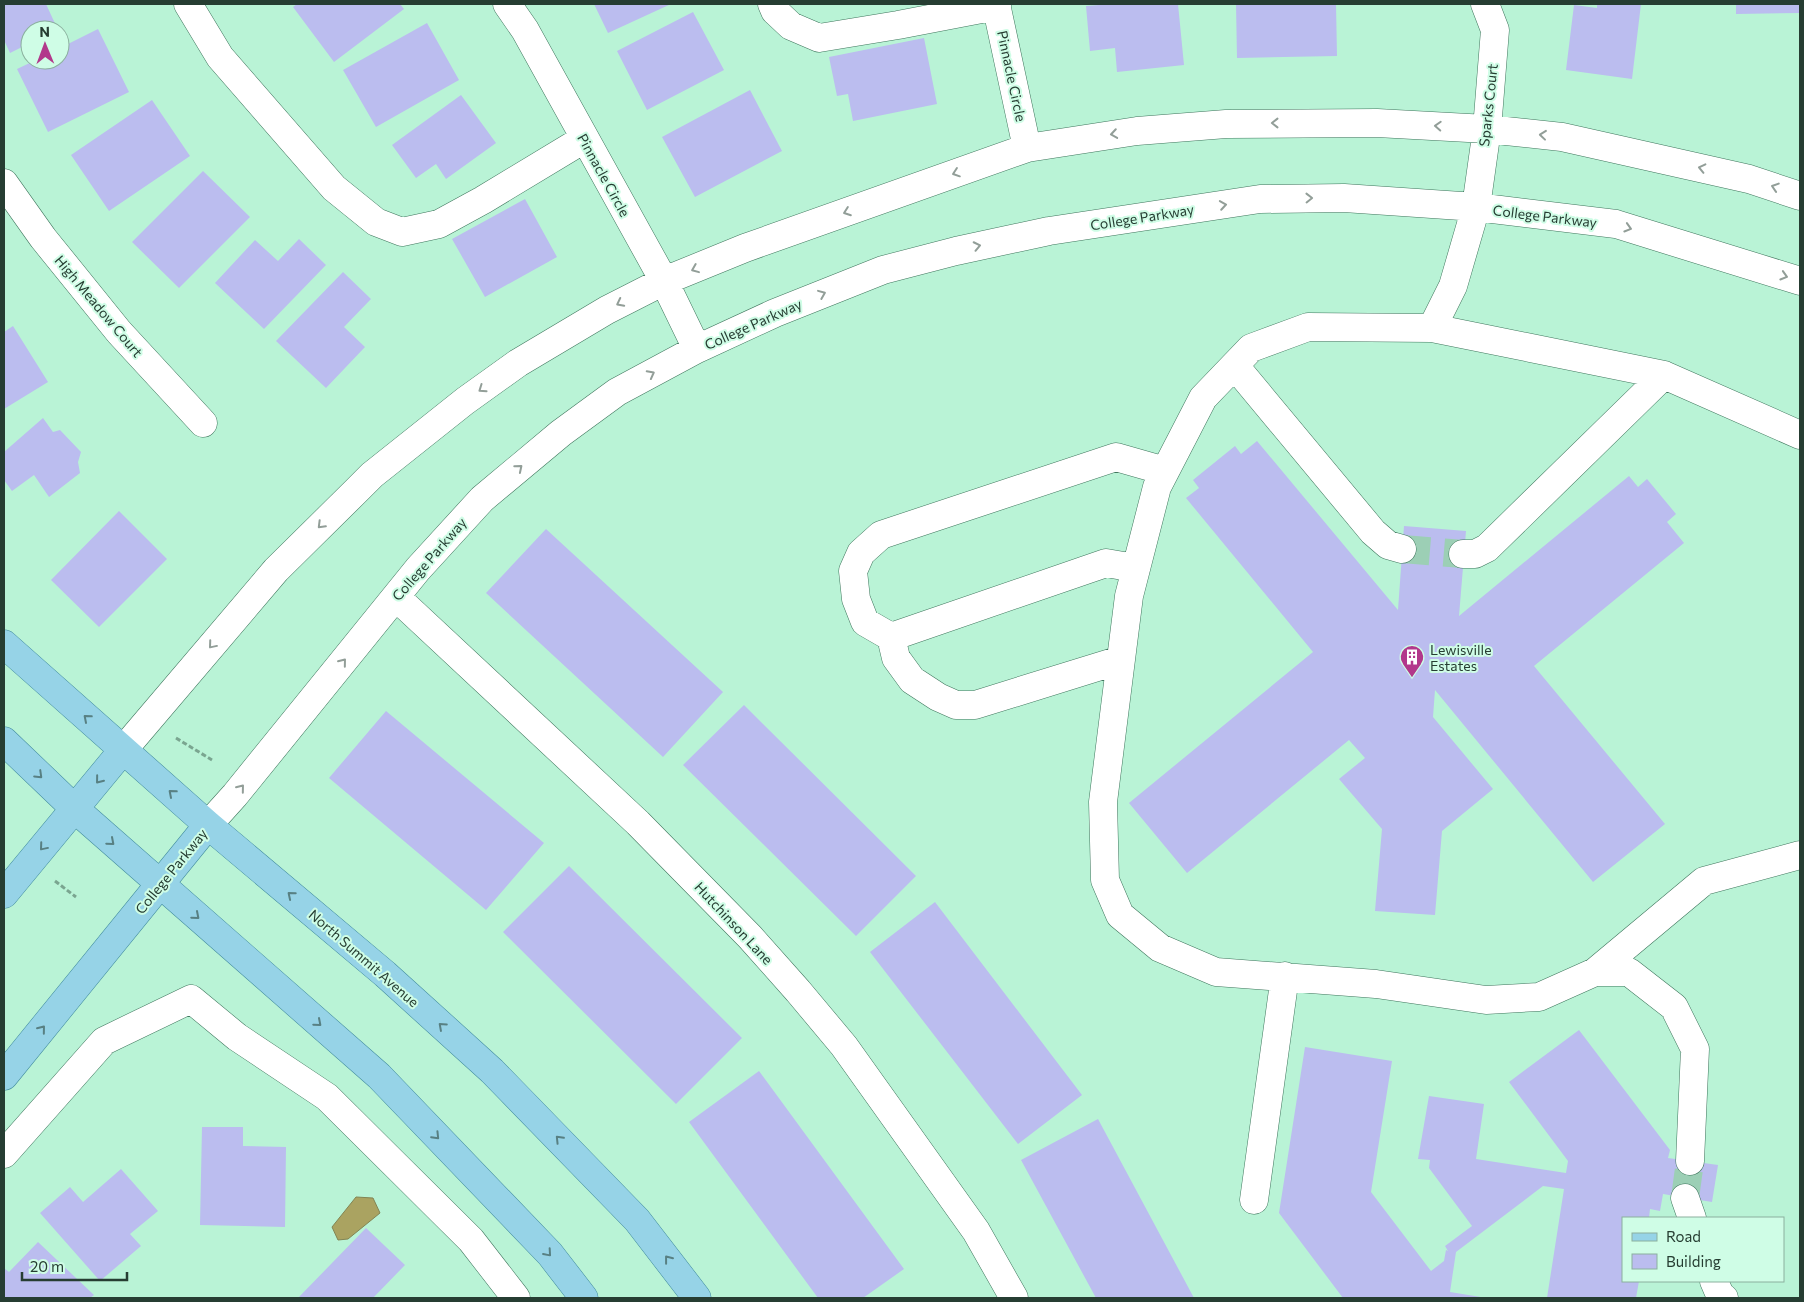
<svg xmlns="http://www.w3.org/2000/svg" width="1804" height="1302" viewBox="0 0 1804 1302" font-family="Commissioner,sans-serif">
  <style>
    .water { fill: #aaa361; stroke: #828453 }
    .building { fill: #bbbdef }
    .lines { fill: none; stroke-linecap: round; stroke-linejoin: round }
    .minor-tunnel { stroke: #9ccfb5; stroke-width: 28; stroke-dasharray: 28 14; stroke-linecap: butt }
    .minor-casing { stroke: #3f765d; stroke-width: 29 }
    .major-casing { stroke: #418b9d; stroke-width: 29 }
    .path { stroke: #7aa590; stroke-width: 3; stroke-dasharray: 5 2.5; stroke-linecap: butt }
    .minor { stroke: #fff; stroke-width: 28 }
    .major { stroke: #96d3e7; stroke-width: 28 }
    .oneway { stroke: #929e98 }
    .oneway2 { stroke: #588083 }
    .labels { text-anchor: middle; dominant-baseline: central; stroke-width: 4; stroke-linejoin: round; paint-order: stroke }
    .street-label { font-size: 14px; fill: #263d32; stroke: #cffde6 }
    .poi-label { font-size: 14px; fill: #263d32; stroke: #cffde6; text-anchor: start }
  </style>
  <rect width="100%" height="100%" fill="#b9f3d6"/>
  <path class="water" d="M356,1197l17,1 7,15 -32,26 -10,1 -6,-13z"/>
  <path class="building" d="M4,4h42l12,26h-28v13l-20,10 -6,-13z
    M297,4h103l4,5 -70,53 -41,-55z
    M594,4h77l-63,29z
    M1112,4h66l6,61 -67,7 -2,-24 -25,3 -4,-45z
    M1236,4h100l1,52 -100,2z
    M1597,4h44l-9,75 -66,-9 8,-65 23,3z
    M1736,4h64v9l-64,1z
    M693,12l31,58 -77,40 -30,-59z
    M427,23l32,57 -83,47 -33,-57z
    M98,29l31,63 -81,40 -31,-63 19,-9h24v-12z
    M924,38l13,66 -84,17 -5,-27 -11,2 -8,-39z
    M750,90l32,61 -87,46 -33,-60z
    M461,95l35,48 -50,36 -10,-15 -20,14 -24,-33z
    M152,100l38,56 -81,55 -38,-56z
    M203,171l47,46 -71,71 -47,-46z
    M525,199l32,58 -72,40 -33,-58z
    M299,239l27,26 -62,64 -49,-46 40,-43 23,21z
    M343,272l28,27 -27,28 21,20 -39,41 -50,-47z
    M13,326l35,56 -44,27v-77z
    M43,418l10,14 7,-2 21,22 -3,10 2,11 -31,24 -15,-22 -22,16 -8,-11v-28z
    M1257,441l141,169 6,-84 62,5 -7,85 170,-140 9,11 9,-8 29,35 -9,8 17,21 -150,123 131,158 -72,58 -158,-192 -2,27 60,72 -51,42 -7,84 -60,-4 7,-82 -43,-50 26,-21 -16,-18 -162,133 -58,-70 184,-151 -127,-154 13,-10 -6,-8 42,-34 6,8z
    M119,511l48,48 -68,68 -48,-47z
    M546,529l177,163 -60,65 -177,-164z
    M744,705l172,171 -60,60 -173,-171z
    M386,711l158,132 -58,67 -157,-132z
    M569,866l173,172 -66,66 -173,-172z
    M935,902l147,193 -64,49 -148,-192z
    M1579,1030l91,120 -2,8 50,7 -6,37 -49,-8 -3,17 -10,-2 -1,9h-26v63h16l-3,17h-89l17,-109 -21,-3 -87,66 -6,40 37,6h-144l-64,-85 26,-166 87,14 -21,131 60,79 13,-10 2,-11 2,1 -3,-5 27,-20 -43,-58 1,-8 -12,-1 11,-63 55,8 -8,55 90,14 2,-12 -59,-79z
    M759,1071l145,198 -41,29h-45l-129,-176z
    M1098,1119l96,179h-98l-75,-138z
    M202,1127h41v19l43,1 -1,80 -85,-2z
    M121,1169l37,42 -28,23 11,12 -41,35 -60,-68 30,-26 13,15z
    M366,1228l39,37 -32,33h-75z
    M38,1242l56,53 -4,3h-86v-30l5,4z"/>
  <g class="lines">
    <path class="minor-tunnel" d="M1402,549l61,5
      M1685,1198l5,-37"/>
    <g class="minor-casing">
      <path id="minor" d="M188,4l32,53 114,131 42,34 26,10 37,-8 44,-24 101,-61
        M507,4l18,26 139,251 33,68
        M772,4l3,7 16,15 28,12 79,-13 99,-19
        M996,4l31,144
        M1485,4l10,26 -8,99 -11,78 -23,79 -21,42 -124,-1 -57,21 -48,50 -46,89 -28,109 -26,206 2,78 15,35 40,33 56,24 160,12 110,16 53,-3 56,-25h34l45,35 21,42 -5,112
        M4,183l39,55 76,94 84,91
        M1432,328l232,47 136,60
        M1235,366l138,166 15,13 14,4
        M1463,554h12l12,-6 177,-173
        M1135,568l-29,-5 -215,74 -26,-15 -9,-23 -3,-28 8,-18 20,-18 235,-78 49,14
        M396,597l242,226 112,114 48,54 46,55 132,185 38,67
        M891,637l5,21 16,22 26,17 18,8h19l145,-45
        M123,750l153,-180 80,-79 16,-16 93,-74 53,-38 89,-53 57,-29 81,-33 282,-100 110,-17 89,-7 151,-1 110,6 75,8 187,42 51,17
        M208,825l27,-30 183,-226 64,-70 79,-66 56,-41 80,-43 78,-36 108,-43 73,-19 93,-20 211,-32 84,-1 132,9 140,17 184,57
        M1595,972l109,-91 96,-26
        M4,1154l100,-113 87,-42 46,38 90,60 144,143 45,58
        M1685,1198l7,20
        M1254,1200l31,-224
        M1714,1281l6,14 4,3"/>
    </g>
    <g class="major-casing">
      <path id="major" d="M4,644l204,181 177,149 107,97 145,149 60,78
        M4,741l71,68 304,267 171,178 34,44
        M4,894l119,-144
        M4,1076l204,-251"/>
    </g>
    <path class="path" d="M176,738l36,22
      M55,881l21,16"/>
    <use href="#minor" class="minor"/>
    <use href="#major" class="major"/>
  </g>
  <defs><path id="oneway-chevron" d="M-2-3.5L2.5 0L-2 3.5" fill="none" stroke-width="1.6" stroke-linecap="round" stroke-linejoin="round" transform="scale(1.25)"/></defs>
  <g class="oneway">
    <use href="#oneway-chevron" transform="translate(1275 123) rotate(180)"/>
    <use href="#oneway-chevron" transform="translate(1438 126) rotate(-177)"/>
    <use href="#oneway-chevron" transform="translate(1114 134) rotate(171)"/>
    <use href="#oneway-chevron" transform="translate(1543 135) rotate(-174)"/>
    <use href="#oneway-chevron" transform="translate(1702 168) rotate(-167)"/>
    <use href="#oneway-chevron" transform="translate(956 173) rotate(161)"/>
    <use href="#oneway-chevron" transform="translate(1775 187) rotate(-162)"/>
    <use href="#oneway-chevron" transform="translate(1309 198) rotate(-1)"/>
    <use href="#oneway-chevron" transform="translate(1223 205) rotate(-9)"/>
    <use href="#oneway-chevron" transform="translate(847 212) rotate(160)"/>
    <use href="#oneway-chevron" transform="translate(1628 228) rotate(17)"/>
    <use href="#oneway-chevron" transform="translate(977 246) rotate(-12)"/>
    <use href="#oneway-chevron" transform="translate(695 269) rotate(158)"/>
    <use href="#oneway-chevron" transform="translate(1784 276) rotate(17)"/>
    <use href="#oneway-chevron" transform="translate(822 294) rotate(-22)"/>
    <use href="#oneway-chevron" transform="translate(620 303) rotate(153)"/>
    <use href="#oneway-chevron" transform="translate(651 374) rotate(-28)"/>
    <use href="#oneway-chevron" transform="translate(482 389) rotate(145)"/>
    <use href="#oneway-chevron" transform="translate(519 468) rotate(-40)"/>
    <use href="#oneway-chevron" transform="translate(321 525) rotate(135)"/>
    <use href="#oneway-chevron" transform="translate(212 645) rotate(130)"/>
    <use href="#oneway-chevron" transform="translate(343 662) rotate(-51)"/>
    <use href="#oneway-chevron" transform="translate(241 788) rotate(-51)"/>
  </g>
  <g class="oneway2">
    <use href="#oneway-chevron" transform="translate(87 718) rotate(-139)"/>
    <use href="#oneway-chevron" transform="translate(39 775) rotate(44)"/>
    <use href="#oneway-chevron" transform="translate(99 780) rotate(129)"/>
    <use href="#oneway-chevron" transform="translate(172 793) rotate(-139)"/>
    <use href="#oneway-chevron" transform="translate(111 842) rotate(41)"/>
    <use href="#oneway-chevron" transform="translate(43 847) rotate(130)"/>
    <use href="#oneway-chevron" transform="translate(291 895) rotate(-140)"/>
    <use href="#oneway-chevron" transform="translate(196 916) rotate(41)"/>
    <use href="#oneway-chevron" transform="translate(318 1023) rotate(41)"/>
    <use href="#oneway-chevron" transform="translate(442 1026) rotate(-138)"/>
    <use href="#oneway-chevron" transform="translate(42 1029) rotate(-51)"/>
    <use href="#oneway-chevron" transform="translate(436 1136) rotate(46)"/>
    <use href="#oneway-chevron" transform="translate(559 1139) rotate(-134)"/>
    <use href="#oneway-chevron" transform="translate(548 1253) rotate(49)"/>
    <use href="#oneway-chevron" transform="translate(668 1259) rotate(-128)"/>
  </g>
  <defs>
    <g id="building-pin" transform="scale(1.25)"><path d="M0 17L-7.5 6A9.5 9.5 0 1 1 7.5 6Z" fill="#b2388b" stroke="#cffde6"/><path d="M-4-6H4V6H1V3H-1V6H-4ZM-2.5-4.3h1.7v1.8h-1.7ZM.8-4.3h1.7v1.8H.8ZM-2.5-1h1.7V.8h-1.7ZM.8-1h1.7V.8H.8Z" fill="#fff"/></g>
  </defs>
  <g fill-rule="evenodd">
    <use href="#building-pin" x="1412" y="657"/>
  </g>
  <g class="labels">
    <g class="street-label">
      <text transform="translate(1012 76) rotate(78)">Pinnacle Circle</text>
      <text transform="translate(1488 105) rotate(-84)">Sparks Court</text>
      <text transform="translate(604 175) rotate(61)">Pinnacle Circle</text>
      <text transform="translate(1545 216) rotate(7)">College Parkway</text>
      <text transform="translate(1142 217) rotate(-9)">College Parkway</text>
      <text transform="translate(99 306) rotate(50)">High Meadow Court</text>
      <text transform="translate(753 324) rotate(-24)">College Parkway</text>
      <text transform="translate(429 559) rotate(-49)">College Parkway</text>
      <text transform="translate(171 871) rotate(-51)">College Parkway</text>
      <text transform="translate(734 923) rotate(47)">Hutchinson Lane</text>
      <text transform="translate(364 958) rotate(41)">North Summit Avenue</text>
    </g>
    <g class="poi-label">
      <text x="1430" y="649">Lewisville<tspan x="1430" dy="16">Estates</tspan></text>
    </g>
  </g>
  <rect width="1804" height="1302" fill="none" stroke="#263d32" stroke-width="10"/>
  <rect x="1622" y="1217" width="162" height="65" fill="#cffde6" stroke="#8bb09e"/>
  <rect x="1632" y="1233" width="25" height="8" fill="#96d3e7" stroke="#8bb09e"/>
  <text x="1666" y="1242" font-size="15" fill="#263d32">Road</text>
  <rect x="1632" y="1254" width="25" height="15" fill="#bbbdef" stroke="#8bb09e"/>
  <text x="1666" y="1267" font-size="15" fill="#263d32">Building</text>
  <g transform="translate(45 45) rotate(359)"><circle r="24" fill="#cffde6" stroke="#8bb09e"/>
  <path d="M0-4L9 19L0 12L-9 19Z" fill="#b2388b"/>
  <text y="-8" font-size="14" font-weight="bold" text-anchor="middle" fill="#263d32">N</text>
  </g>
  <path d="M22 1272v8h105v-8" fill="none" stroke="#263d32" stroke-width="2.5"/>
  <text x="30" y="1272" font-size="15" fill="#263d32" stroke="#cffde6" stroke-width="4" paint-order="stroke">20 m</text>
</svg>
